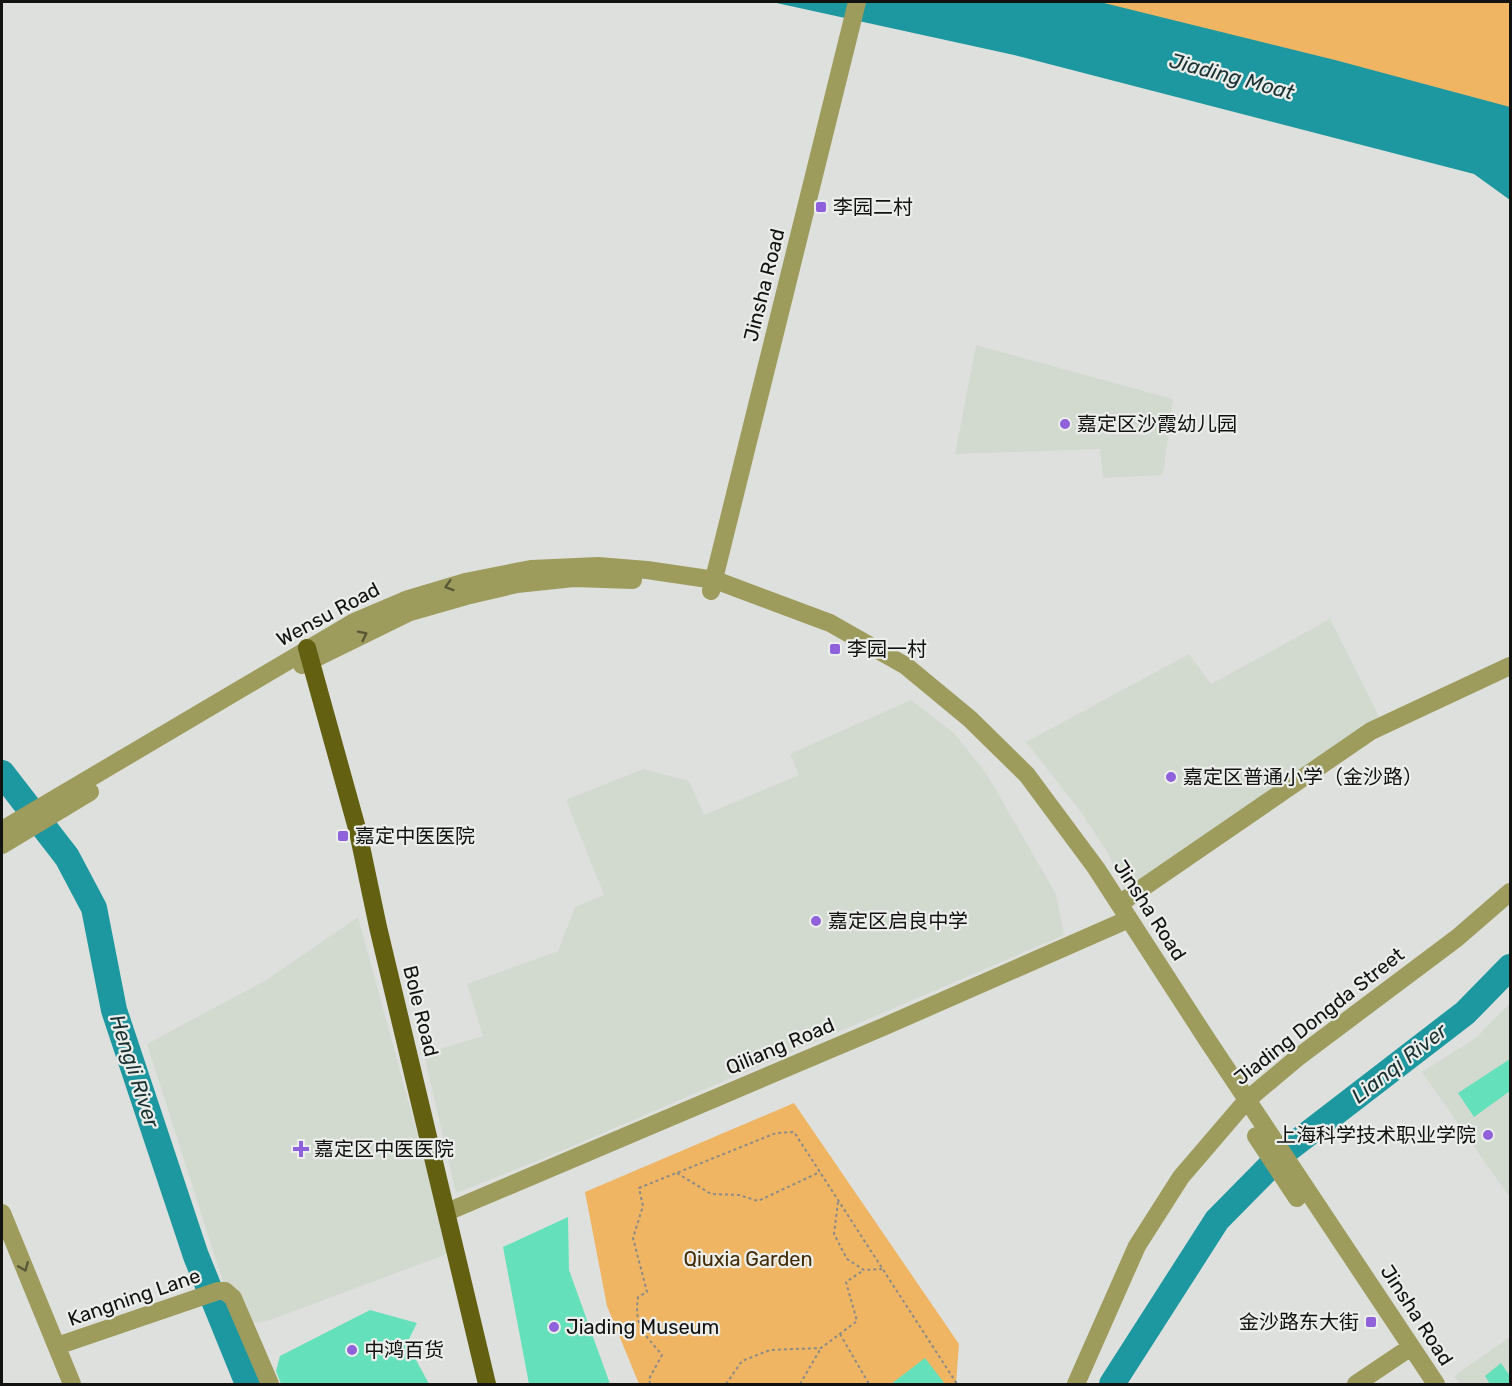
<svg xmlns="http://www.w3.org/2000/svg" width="1512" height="1386" viewBox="0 0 1512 1386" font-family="Rubik,'Noto Sans SC',sans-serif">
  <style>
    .built { fill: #d2dad0 }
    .green { fill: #efb563 }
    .water { fill: #1d98a0 }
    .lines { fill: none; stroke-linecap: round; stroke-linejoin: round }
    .river { stroke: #1d98a0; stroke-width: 26 }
    .building { fill: #64e0ba }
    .path { stroke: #8b8c8a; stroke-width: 2; stroke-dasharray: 3 3; stroke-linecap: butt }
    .minor { stroke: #9e9c5d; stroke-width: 18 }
    .major { stroke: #646012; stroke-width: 18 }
    .oneway { stroke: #585737 }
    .poi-dot { fill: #8f61db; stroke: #ebeeea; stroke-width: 2 }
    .labels { text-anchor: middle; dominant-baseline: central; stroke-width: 4.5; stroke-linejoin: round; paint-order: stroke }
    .poi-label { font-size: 20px; fill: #121211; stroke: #ebeeea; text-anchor: start }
    .street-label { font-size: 20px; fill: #121211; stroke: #ebeeea }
    .park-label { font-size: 20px; fill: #422a03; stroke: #ebeeea }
    .water-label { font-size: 21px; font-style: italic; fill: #1a3234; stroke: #ebeeea }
  </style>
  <rect width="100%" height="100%" fill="#dee0dd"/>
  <path class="built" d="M976,345l197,54 -10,76 -60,3 -3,-29 -145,5z
    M1330,619l49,97 -255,174 -16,-37 -27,-41 -55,-70 163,-88 22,30z
    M911,700l43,33 32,40 70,121 8,41 -517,222 -91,36 -32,-139 59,-18 -16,-52 91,-33 17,-44 29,-12 -38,-95 77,-31 46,12 15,34 95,-40 -9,-21z
    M358,917l92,336 -180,67 -17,3 -30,-41 -76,-238 119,-64z
    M1510,1003v195l-88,-126 55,-35z
    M1510,1337v47h-50l-6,-8z"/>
  <path class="green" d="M1097,2h413v120z
    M794,1103l165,241 -3,40h-317l-32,-78 -22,-114z"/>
  <path class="water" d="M772,2h328l235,58 175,47v93l-36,-26 -460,-119z"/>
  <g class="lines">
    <path class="river" d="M2,773l65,84 27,51 20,102 82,246 52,128
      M1112,1384l105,-164 66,-67 182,-140 45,-46"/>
  </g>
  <path class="building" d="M1510,1059v32l-36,26 -16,-24z
    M568,1217l1,53 41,114h-81l-26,-137z
    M370,1310l47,13 -10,20 22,41h-148l-5,-13 4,-15z
    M925,1358l20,26h-54z
    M1501,1363l9,13v8h-20l-5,-8z"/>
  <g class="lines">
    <path class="path" d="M677,1173l34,21 28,1 19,6 62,-29
      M838,1202l-4,32 13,25 17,11 18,-1
      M840,1334l29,50
      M650,1384l-1,-5 13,-24c-18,-22 -28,-28 -24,-58l9,-5 -14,-54 10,-32 -4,-18 137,-55 18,-1 163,252
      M726,1384l16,-23 28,-11 51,-2 36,-27 -11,-39 18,-12
      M800,1384l21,-36"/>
    <path class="minor" d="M711,591l146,-589
      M302,665l108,-53 56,-16 51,-12 57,-6 59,2
      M2,830l352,-208 54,-23 57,-17 66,-13 67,-3 49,4 68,10 115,43 76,43 64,53 57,56 69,93 110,170 230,346
      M2,845l88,-53
      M1119,904l252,-173 139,-65
      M1256,1136l41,62
      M447,1212l436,-185 246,-108
      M2,1213l70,171
      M57,1346l161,-55h7l8,7 37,86
      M1076,1384l61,-138 44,-69 66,-77 50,-42 160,-120 53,-46
      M1356,1384l55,-37"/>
    <path class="major" d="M307,648l51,184 20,95 109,457"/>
  </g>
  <defs><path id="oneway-chevron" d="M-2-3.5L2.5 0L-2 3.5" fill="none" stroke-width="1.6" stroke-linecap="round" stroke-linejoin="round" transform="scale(1.5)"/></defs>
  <g class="oneway">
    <use href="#oneway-chevron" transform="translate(449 586) rotate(163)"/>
    <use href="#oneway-chevron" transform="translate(363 635) rotate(-26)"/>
    <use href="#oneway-chevron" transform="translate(24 1267) rotate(68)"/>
  </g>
  <g class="poi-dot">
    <rect x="815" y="201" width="12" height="12" rx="3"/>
    <circle cx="1065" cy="424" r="6"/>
    <rect x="829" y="643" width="12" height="12" rx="3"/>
    <circle cx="1171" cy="777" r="6"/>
    <rect x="337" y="830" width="12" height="12" rx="3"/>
    <circle cx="816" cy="921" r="6"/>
    <circle cx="1488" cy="1135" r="6"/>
    <path d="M298 1140h6v6h6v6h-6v6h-6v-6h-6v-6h6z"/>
    <rect x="1365" y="1316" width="12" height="12" rx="3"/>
    <circle cx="554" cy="1327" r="6"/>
    <circle cx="352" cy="1350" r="6"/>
  </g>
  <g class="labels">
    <g class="poi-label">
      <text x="833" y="207">李园二村</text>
      <text x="1077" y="424">嘉定区沙霞幼儿园</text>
      <text x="847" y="649">李园一村</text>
      <text x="1183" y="777">嘉定区普通小学（金沙路）</text>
      <text x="355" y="836">嘉定中医医院</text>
      <text x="828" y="921">嘉定区启良中学</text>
      <text x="1476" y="1135" text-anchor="end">上海科学技术职业学院</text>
      <text x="314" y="1149">嘉定区中医医院</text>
      <text x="1359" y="1322" text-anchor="end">金沙路东大街</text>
      <text x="566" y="1327">Jiading Museum</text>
      <text x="364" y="1350">中鸿百货</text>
    </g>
    <g class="street-label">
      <text transform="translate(764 285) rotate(-76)">Jinsha Road</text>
      <text transform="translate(328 614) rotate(-28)">Wensu Road</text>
      <text transform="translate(1150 910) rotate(57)">Jinsha Road</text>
      <text transform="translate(421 1011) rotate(76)">Bole Road</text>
      <text transform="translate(1319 1016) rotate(-38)">Jiading Dongda Street</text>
      <text transform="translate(780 1046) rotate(-23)">Qiliang Road</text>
      <text transform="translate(134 1297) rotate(-19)">Kangning Lane</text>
      <text transform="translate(1417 1315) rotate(57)">Jinsha Road</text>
    </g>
    <g class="park-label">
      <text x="748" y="1259">Qiuxia Garden</text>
    </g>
    <g class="water-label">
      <text transform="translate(1232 76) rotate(15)">Jiading Moat</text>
      <text transform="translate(1399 1063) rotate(-38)">Lianqi River</text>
      <text transform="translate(135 1071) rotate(72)">Hengli River</text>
    </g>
  </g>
  <rect width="1512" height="1386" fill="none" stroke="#121211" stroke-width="6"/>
</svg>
